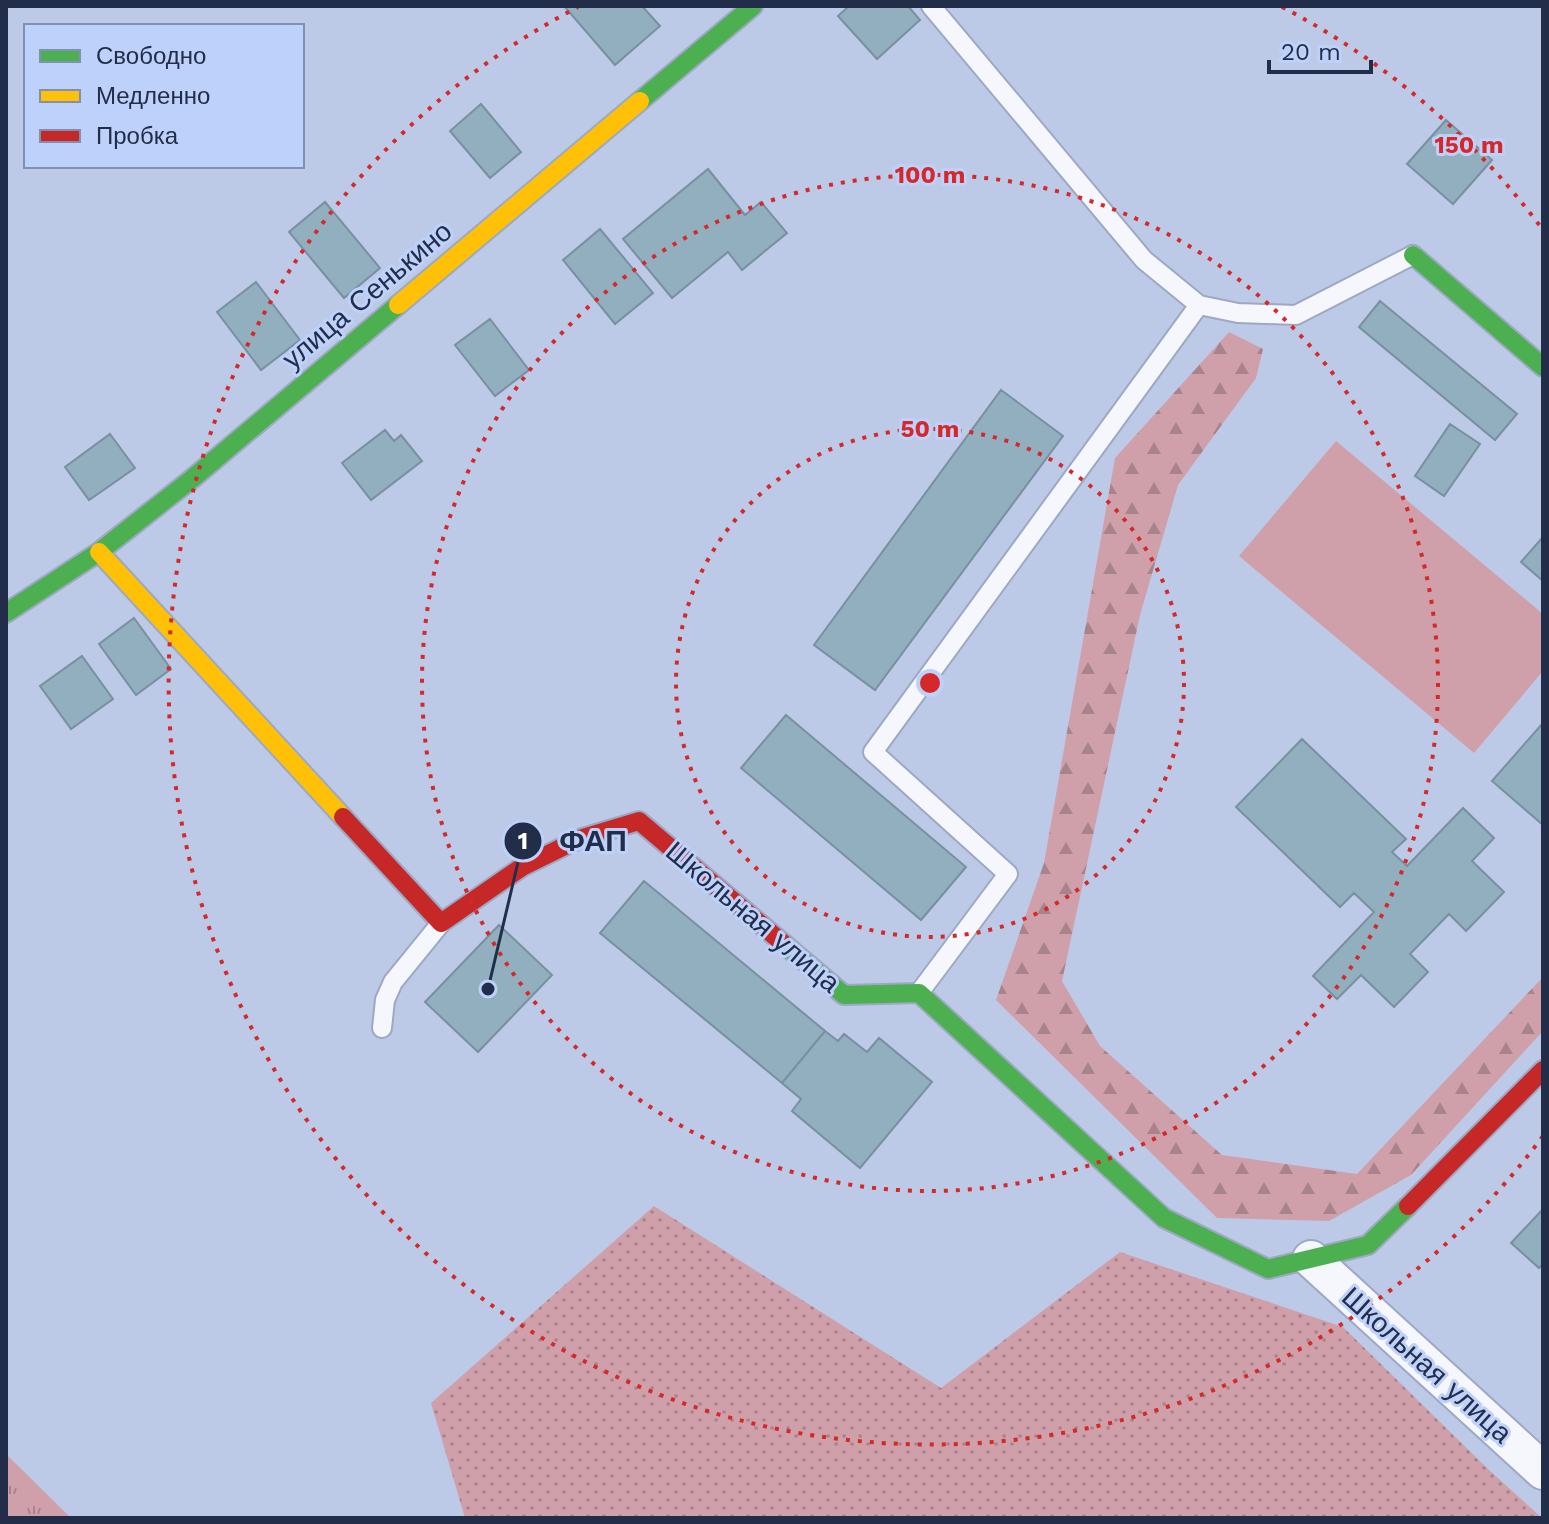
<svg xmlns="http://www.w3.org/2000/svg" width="1549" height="1524" viewBox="0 0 1549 1524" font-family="'Work Sans',sans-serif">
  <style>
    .grass { fill: url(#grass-tufts) }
    .forest { fill: url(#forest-firs) }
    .garden { fill: url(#garden-dots) }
    .pitch { fill: #d0a0aa }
    .building { fill: #91afbf; stroke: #78909f; stroke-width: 2 }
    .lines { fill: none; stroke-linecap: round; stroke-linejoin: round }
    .lane-casing { stroke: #9da8c2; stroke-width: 22 }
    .street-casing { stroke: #9da8c2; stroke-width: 40 }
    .fast-casing { stroke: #9da8c2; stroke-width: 22 }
    .slow-casing { stroke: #9da8c2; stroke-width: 22 }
    .jam-casing { stroke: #9da8c2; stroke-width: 22 }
    .lane { stroke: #f5f7fc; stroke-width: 18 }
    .street { stroke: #f5f7fc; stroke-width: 36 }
    .fast { stroke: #4caf50; stroke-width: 18 }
    .slow { stroke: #ffc107; stroke-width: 18 }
    .jam { stroke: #c62828; stroke-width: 18 }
    .ring { fill: none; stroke: #d62828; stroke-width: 4; stroke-dasharray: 4 8 }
    .labels { text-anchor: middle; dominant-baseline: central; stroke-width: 6; stroke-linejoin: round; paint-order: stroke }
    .street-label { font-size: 28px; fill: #222e49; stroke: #bed1fa }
    .centre { fill: #d62828; stroke: #bed1fa; stroke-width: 4 }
    .ring-label { font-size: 24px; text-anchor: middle; font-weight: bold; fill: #d62828; stroke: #bed1fa; stroke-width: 6; stroke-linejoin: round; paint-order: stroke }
    .leader { fill: none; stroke: #222e49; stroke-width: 3 }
    .callout-dot { fill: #222e49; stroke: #bed1fa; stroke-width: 3 }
    .mark-label { font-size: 24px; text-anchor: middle; font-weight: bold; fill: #fff }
    .callout-label { font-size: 30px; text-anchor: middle; font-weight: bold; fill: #222e49; stroke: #bed1fa; stroke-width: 6; stroke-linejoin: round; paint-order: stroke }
  </style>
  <defs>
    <pattern id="grass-tufts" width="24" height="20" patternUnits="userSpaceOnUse" patternTransform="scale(2)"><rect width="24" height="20" fill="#d0a0aa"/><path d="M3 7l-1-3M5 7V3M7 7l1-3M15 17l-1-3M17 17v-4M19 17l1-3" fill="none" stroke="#a8838c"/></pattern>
    <pattern id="forest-firs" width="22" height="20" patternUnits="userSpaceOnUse" patternTransform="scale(2)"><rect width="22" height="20" fill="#d0a0aa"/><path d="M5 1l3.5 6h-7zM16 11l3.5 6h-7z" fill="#a8838c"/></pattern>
    <pattern id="garden-dots" width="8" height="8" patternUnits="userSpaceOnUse" patternTransform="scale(2)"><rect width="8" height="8" fill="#d0a0aa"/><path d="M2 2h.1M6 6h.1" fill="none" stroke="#a8838c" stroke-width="1.8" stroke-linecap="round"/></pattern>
  </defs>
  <rect width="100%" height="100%" fill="#bccae8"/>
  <path class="grass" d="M6,1454l65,64h-65z"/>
  <path class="forest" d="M1229,332l34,17 -7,29 -78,107 -38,130 -78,366 38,65 122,109 135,19 186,-197v54l-132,144 -82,46 -112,-3 -221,-218 48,-137 71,-405z"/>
  <path class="garden" d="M654,1206l287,182 179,-136 223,75 145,142 54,49h-1077l-34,-115z"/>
  <path class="pitch" d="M1336,441l207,173v57l-69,82 -235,-197z"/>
  <path class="building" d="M564,6h78l18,20 -45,39z
    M849,6h59l12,14 -43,39 -39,-43z
    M481,104l40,48 -31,26 -40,-47z
    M1446,120l46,40 -39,44 -46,-40z
    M708,169l37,46 16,-13 26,31 -45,37 -14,-18 -56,46 -49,-59z
    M325,202l55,66 -36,30 -55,-66z
    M600,229l53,64 -38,31 -52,-64z
    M256,282l44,58 -39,30 -44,-58z
    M1380,301l137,113 -22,26 -136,-113z
    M490,319l39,51 -34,26 -40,-51z
    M1001,390l62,46 -188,254 -61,-45z
    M1450,424l30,20 -36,52 -29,-20z
    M385,430l9,11 7,-6 21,26 -51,39 -29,-37z
    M110,434l25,34 -46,32 -24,-33z
    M1543,537v44l-22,-19z
    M134,618l37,51 -35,26 -37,-51z
    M82,656l31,43 -42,30 -31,-43z
    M786,715l180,152 -45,53 -180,-152z
    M1543,723v102l-51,-44z
    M1302,739l104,100 -14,13 15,14 56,-58 31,30 -22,23 32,31 -38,39 -17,-17 -39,40 18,18 -34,35 -33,-32 -24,24 -24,-23 61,-64 -20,-19 -14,14 -104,-100z
    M644,881l181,150 -43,52 -182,-150z
    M499,925l53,50 -74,77 -53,-50z
    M825,1031l13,10 6,-7 23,18 12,-14 53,44 -72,86 -68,-57 9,-12 -19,-16z
    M1543,1209v55l-4,4 -28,-25z"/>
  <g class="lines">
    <g class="lane-casing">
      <path id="lane" d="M931,6l213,254 55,45 39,8 58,2 117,-60
        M919,993l89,-119 -135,-122 326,-447
        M382,1028l3,-28 8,-18 48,-59"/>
    </g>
    <g class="street-casing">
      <path id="street" d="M1311,1259l232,212"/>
    </g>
    <g class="fast-casing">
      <path id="fast" d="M640,101l113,-95
        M1413,255l130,112
        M6,613l93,-61 94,-74 205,-173
        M784,944l60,51 75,-2 245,225 104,51 100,-24 40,-39"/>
    </g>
    <g class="slow-casing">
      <path id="slow" d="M398,305l242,-204
        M99,552l244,265"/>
    </g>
    <g class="jam-casing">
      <path id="jam" d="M343,817l98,106 81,-56 57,-28 60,-18 145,123
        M1408,1206l135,-136"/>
    </g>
    <use href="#lane" class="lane"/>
    <use href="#street" class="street"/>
    <use href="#fast" class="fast"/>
    <use href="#slow" class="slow"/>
    <use href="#jam" class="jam"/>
  </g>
  <g class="ring">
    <circle cx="930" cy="683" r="254"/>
    <circle cx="930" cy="683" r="508"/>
    <path d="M1543 1136A762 762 0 1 1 578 7M1282 7A762 762 0 0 1 1543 230"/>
  </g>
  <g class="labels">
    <g class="street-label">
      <text transform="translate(367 295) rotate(-40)">улица Сенькино</text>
      <text transform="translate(753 917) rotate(40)">Школьная улица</text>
      <text transform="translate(1427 1365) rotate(42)">Школьная улица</text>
    </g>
  </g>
  <circle cx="930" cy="683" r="12" class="centre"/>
  <g class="ring-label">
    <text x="1469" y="153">150 m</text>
    <text x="930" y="183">100 m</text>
    <text x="930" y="437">50 m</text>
  </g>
  <path class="leader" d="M488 989L523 841"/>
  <g class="callout-dot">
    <circle cx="488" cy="989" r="8"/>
    <circle cx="523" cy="841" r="20"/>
  </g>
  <g class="mark-label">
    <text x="523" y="849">1</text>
  </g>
  <g class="callout-label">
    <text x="593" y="851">ФАП</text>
  </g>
  <rect width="1549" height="1524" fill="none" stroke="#222e49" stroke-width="16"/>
  <rect x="24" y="24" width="280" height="144" fill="#bed1fa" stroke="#8090b3" stroke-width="2"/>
  <rect x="40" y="50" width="40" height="12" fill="#4caf50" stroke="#8090b3" stroke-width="2"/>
  <text x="96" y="64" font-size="24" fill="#222e49">Свободно</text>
  <rect x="40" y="90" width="40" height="12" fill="#ffc107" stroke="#8090b3" stroke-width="2"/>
  <text x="96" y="104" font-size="24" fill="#222e49">Медленно</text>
  <rect x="40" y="130" width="40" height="12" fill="#c62828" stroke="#8090b3" stroke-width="2"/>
  <text x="96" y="144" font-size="24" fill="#222e49">Пробка</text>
  <path d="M1269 60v12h102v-12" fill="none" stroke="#222e49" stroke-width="4"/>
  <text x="1281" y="60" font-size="24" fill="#222e49" stroke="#bed1fa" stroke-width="6" paint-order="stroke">20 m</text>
</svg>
